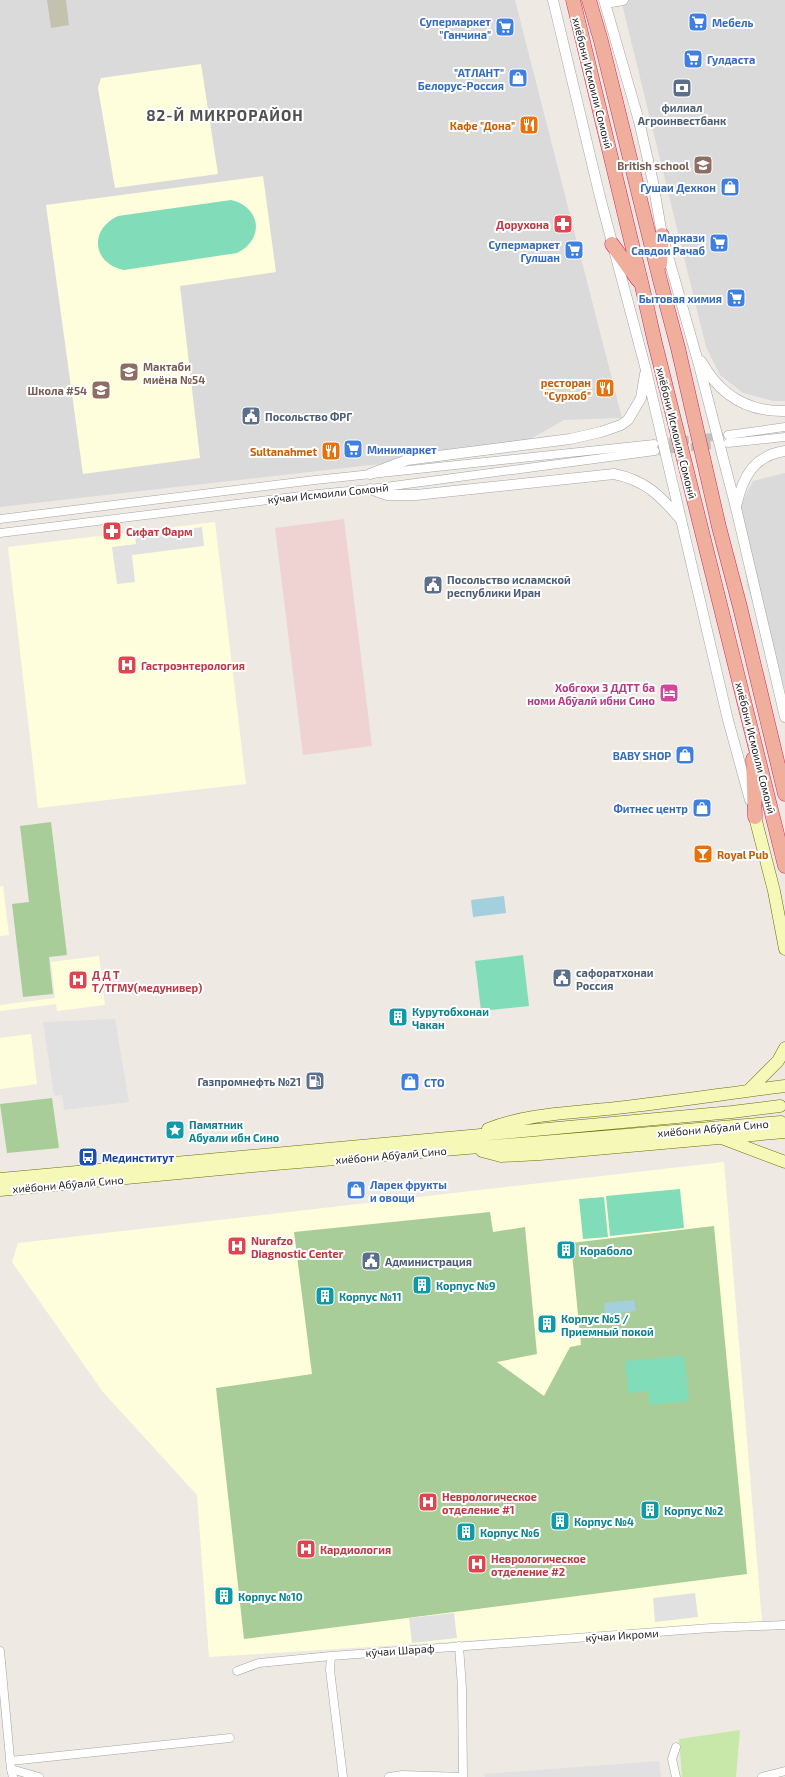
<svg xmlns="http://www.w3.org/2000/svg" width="785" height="1777" viewBox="0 0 785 1777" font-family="'Exo 2',sans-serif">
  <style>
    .residential { fill: #dbdada }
    .commercial { fill: #efd3d2 }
    .education { fill: #fffedc }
    .construction { fill: #c3c2af }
    .grass { fill: #c8e8a9 }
    .forest { fill: #a8cd98 }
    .pitch { fill: #81ddb9 }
    .parking { fill: #e1e1e1 }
    .water { fill: #a4cfdc }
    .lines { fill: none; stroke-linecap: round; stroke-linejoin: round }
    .minor-tunnel { stroke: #c4c1bb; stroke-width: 8; stroke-dasharray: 8 4; stroke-linecap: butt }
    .minor-casing { stroke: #a4a4a4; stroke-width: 9 }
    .tertiary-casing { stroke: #a4a4a4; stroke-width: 11 }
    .secondary-casing { stroke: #677206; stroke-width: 13 }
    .trunk-casing { stroke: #d62663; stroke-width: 15 }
    .minor { stroke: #fff; stroke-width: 8 }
    .tertiary { stroke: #fff; stroke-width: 10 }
    .secondary { stroke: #f5f8b7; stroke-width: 12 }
    .trunk { stroke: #f0ae9c; stroke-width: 14 }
    .labels { text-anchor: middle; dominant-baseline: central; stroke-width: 4; stroke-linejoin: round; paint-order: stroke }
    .shop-label { font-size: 11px; font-weight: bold; fill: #366cbe; stroke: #fff; text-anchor: end }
    .street-label { font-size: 11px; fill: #1d1d1d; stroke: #fff }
    .service-label { font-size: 11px; font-weight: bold; fill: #4e5e75; stroke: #fff; text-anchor: start }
    .food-label { font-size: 11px; font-weight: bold; fill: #c56008; stroke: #fff; text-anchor: end }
    .education-label { font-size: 11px; font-weight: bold; fill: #785e54; stroke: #fff; text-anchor: end }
    .health-label { font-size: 11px; font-weight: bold; fill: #be3a42; stroke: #fff; text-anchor: start }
    .hotel-label { font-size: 11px; font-weight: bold; fill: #b23c85; stroke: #fff; text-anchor: end }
    .culture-label { font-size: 11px; font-weight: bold; fill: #0d838f; stroke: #fff; text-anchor: start }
    .transit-label { font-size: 11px; font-weight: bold; fill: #164399; stroke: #fff; text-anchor: start }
    .district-label { font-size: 15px; font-weight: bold; letter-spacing: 1px; fill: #505050; stroke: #fff }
  </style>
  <rect width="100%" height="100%" fill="#eeeae3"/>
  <path class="residential" d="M0,0h515l107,418 -58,2 -51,29 -513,58z
    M621,0h164v401h-12l-30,-8 -23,-18 -14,-28z
    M785,473v218l-38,-105 -9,-77 15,-28z"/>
  <path class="commercial" d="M344,519l28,227 -69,9 -28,-227z"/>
  <path class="education" d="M201,64l17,110 -103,14 -17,-100 3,-10z
    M263,176l13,96 -96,14 20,172 -117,16 -37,-269z
    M215,522l31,262 -208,24 -30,-261z
    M3,886l6,49 -9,1v-49z
    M99,956l6,49 -48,6 -1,-7 -56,7v-6l55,-7 -4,-36z
    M31,1034l6,50 -37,5v-51z
    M724,1162l38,460 -553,35 -12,-162 -94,-103 -91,-130 6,-19z"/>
  <path class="construction" d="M47,0h19l3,25 -18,3z"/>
  <path class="grass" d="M740,1730l-4,47h-54l-3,-38z"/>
  <path class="forest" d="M51,822l16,133 -18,2 4,37 -30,3 -11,-93 17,-2 -9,-76z
    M52,1098l7,50 -52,5 -7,-49z
    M490,1212l3,20 32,-5 12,127 -40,8 47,34 26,-49 11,-2 -10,-102 143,-17 33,348 -503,65 -28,-251 96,-14 -18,-142z"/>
  <path class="pitch" d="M231,200c30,7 34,39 6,53l-113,17c-31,-6 -36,-40 -6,-54z
    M523,955l6,51 -48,5 -6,-50z
    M680,1189l4,39 -74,8 -4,-40z
    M604,1197l4,40 -25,2 -4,-40z
    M684,1356l5,45 -39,4 -2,-14 -20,2 -3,-32z"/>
  <path class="parking" d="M202,527l2,19 -72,9 3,27 -18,2 -5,-37 24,-3 -1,-8z
    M115,1019l14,83 -65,8 -2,-15 -8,1 -11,-74z
    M695,1593l3,24 -43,5 -2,-24z
    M454,1613l3,25 -45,5 -3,-25z
    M659,1761l2,16h-176l-1,-3z"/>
  <path class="water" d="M504,896l2,17 -33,4 -2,-17z
    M634,1300l2,11 -31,4 -1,-12z"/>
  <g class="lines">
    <path class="minor-tunnel" d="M657,443l66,-7
      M655,451l69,-7"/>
    <g class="minor-casing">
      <path id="minor" d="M728,435l57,-8
        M728,443l57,-6
        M0,519l315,-39 339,-36
        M0,533l317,-39 53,-5 285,-38
        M459,1646l3,42 1,89
        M0,1651l11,118 2,8
        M331,1656l-1,14 13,107
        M237,1671l22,-8 72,-7 380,-28 74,-3
        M676,1747l-4,12 4,18
        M10,1761l220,-23
        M11,1769l28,8
        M389,1777l13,-2 61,2
        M762,1777l23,-6"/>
    </g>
    <g class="tertiary-casing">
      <path id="tertiary" d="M553,0l47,197 46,173 82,350 22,80
        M604,0l35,121 14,61 9,53 37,130 37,143 49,209
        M605,3l18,-3
        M701,361c18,33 46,51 84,50
        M370,474l37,-14 163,-21 31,-7 20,-7 7,-5 13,-22 4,-24
        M370,489l17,6h29l198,-21c31,6 47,22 67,46
        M736,506c7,-29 17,-50 49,-55"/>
    </g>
    <g class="secondary-casing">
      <path id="secondary" d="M755,817l19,74 11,58
        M749,1090l29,-29 7,-13
        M488,1129c42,-16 85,-16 128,-21 57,-6 113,-15 169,-22
        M724,1139l61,23
        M482,1151l19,5 39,-2 245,-22
        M0,1179l732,-67 48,-6
        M0,1190l275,-26 506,-42"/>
    </g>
    <g class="trunk-casing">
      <path id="trunk" d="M573,0l69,286 13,57 130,523
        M589,0l12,41 59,239 18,68 41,179 21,80 45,187
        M612,244l26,36
        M660,264l2,-29
        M753,759l2,58"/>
    </g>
    <use href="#minor" class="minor"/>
    <use href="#tertiary" class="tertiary"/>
    <use href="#secondary" class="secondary"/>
    <use href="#trunk" class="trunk"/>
  </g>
  <defs>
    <g id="supermarket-square" transform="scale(1)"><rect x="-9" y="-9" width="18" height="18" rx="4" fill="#3f7fe0" stroke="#fff"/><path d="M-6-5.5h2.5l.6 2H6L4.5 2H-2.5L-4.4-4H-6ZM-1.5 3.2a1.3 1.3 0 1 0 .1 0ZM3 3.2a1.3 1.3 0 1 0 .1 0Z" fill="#fff"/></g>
    <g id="shop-square" transform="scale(1)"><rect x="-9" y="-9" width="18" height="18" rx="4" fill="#3f7fe0" stroke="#fff"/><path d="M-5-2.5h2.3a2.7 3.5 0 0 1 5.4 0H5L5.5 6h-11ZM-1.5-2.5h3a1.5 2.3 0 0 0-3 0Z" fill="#fff"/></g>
    <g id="bank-square" transform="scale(1)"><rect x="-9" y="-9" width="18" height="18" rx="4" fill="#5c6f8a" stroke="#fff"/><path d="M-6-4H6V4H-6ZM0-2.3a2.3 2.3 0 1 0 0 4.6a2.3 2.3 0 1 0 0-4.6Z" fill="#fff"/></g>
    <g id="restaurant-square" transform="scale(1)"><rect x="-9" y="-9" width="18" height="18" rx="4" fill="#e8710a" stroke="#fff"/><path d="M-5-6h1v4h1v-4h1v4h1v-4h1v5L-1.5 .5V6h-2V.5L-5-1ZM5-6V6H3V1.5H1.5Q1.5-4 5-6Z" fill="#fff"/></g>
    <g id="school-square" transform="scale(1)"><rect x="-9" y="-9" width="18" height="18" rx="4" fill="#8d6e63" stroke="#fff"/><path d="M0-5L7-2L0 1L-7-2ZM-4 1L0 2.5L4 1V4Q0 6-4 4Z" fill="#fff"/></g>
    <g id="pharmacy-square" transform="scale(1)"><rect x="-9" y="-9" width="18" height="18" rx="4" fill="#e0444e" stroke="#fff"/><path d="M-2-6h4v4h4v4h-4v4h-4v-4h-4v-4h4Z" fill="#fff"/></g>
    <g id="civic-square" transform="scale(1)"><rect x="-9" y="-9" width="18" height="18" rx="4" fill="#5c6f8a" stroke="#fff"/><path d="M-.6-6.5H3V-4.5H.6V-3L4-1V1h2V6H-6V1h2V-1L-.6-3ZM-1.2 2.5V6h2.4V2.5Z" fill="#fff"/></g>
    <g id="hospital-square" transform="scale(1)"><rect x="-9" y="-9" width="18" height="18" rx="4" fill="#e0444e" stroke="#fff"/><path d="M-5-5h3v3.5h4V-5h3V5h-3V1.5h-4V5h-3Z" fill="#fff"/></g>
    <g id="hotel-square" transform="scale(1)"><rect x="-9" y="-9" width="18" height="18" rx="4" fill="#d1479c" stroke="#fff"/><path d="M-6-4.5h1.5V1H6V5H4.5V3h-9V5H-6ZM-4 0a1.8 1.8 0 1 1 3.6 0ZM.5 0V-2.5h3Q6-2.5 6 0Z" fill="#fff"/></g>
    <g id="bar-square" transform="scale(1)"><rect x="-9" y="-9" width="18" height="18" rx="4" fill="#e8710a" stroke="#fff"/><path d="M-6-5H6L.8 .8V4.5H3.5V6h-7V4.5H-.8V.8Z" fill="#fff"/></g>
    <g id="building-square" transform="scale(1)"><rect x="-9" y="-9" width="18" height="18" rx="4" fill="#0f9aa8" stroke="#fff"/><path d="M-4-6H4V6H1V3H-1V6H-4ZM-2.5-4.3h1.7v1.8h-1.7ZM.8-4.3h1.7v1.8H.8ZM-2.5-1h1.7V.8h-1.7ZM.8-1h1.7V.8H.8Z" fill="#fff"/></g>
    <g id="fuel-square" transform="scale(1)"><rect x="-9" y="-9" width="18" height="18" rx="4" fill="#5c6f8a" stroke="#fff"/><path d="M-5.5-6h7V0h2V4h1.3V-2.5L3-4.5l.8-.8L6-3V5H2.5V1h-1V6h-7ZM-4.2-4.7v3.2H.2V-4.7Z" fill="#fff"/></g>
    <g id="sight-square" transform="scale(1)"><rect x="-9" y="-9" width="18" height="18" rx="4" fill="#0f9aa8" stroke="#fff"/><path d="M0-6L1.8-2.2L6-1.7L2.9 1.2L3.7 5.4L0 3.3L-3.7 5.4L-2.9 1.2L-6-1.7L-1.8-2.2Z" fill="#fff"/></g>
    <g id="bus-square" transform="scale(1)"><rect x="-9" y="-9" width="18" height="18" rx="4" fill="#1a4fb4" stroke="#fff"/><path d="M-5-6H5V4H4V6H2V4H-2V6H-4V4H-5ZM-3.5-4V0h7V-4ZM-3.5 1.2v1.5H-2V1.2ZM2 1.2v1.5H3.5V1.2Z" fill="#fff"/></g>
  </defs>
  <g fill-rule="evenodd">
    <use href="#supermarket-square" x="698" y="22"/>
    <use href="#supermarket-square" x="505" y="27"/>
    <use href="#supermarket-square" x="693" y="59"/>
    <use href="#shop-square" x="518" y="78"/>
    <use href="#bank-square" x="682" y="88"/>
    <use href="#restaurant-square" x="529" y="125"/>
    <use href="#school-square" x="703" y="165"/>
    <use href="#shop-square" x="730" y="187"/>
    <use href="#pharmacy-square" x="563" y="224"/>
    <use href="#supermarket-square" x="719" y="243"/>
    <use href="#supermarket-square" x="574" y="250"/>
    <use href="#supermarket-square" x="736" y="298"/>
    <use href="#school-square" x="129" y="372"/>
    <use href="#restaurant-square" x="605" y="388"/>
    <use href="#school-square" x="101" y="390"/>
    <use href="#civic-square" x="251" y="416"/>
    <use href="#supermarket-square" x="353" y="449"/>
    <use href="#restaurant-square" x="331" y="451"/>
    <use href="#pharmacy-square" x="112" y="531"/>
    <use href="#civic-square" x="433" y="585"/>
    <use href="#hospital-square" x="127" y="665"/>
    <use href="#hotel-square" x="669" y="693"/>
    <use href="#shop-square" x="685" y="755"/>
    <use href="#shop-square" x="702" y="808"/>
    <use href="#bar-square" x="703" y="854"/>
    <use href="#civic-square" x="562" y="978"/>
    <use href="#hospital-square" x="78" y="980"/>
    <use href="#building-square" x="398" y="1017"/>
    <use href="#fuel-square" x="315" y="1081"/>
    <use href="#shop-square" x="410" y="1082"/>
    <use href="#sight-square" x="175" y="1130"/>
    <use href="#bus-square" x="88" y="1157"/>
    <use href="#shop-square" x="356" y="1190"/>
    <use href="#hospital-square" x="237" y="1246"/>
    <use href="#building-square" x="566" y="1250"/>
    <use href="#civic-square" x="371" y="1261"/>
    <use href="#building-square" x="422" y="1285"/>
    <use href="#building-square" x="325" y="1296"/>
    <use href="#building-square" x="547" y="1324"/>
    <use href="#hospital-square" x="428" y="1502"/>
    <use href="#building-square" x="650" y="1510"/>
    <use href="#building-square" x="560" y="1521"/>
    <use href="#building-square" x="466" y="1532"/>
    <use href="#hospital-square" x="306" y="1549"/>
    <use href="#hospital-square" x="477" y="1564"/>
    <use href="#building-square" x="224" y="1596"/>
  </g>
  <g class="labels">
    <g class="shop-label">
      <text x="491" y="21">Супермаркет<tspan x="491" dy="13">"Ганчина"</tspan></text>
      <text x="712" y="22" text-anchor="start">Мебель</text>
      <text x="707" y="59" text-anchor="start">Гулдаста</text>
      <text x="504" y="72">"АТЛАНТ"<tspan x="504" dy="13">Белорус-Россия</tspan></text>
      <text x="716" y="187">Гушаи Дехкон</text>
      <text x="705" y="237">Маркази<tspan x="705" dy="13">Савдои Рачаб</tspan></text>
      <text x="560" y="244">Супермаркет<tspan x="560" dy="13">Гулшан</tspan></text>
      <text x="722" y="298">Бытовая химия</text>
      <text x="367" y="449" text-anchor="start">Минимаркет</text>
      <text x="671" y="755">BABY SHOP</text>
      <text x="688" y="808">Фитнес центр</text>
      <text x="424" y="1082" text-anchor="start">СТО</text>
      <text x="370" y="1184" text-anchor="start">Ларек фрукты<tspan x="370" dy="13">и овощи</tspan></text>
    </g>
    <g class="street-label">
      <text transform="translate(593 83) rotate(76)">хиёбони Исмоили Сомонӣ</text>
      <text transform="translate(677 433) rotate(76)">хиёбони Исмоили Сомонӣ</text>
      <text transform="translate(328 493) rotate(-6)">кӯчаи Исмоили Сомонӣ</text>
      <text transform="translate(756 748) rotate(76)">хиёбони Исмоили Сомонӣ</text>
      <text transform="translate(713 1128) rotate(-5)">хиёбони Абӯалӣ Сино</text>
      <text transform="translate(391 1155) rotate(-5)">хиёбони Абӯалӣ Сино</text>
      <text transform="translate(68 1184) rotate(-5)">хиёбони Абӯалӣ Сино</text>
      <text transform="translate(622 1635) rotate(-4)">кӯчаи Икроми</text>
      <text transform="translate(400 1650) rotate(-4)">кӯчаи Шараф</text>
    </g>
    <g class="service-label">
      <text x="682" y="107" text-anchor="middle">филиал<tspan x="682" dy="13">Агроинвестбанк</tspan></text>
      <text x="265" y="416">Посольство ФРГ</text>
      <text x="447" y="579">Посольство исламской<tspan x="447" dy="13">республики Иран</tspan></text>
      <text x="576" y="972">сафоратхонаи<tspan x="576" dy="13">Россия</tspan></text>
      <text x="301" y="1081" text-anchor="end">Газпромнефть №21</text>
      <text x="385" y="1261">Администрация</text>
    </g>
    <g class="food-label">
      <text x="515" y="125">Кафе "Дона"</text>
      <text x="591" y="382">ресторан<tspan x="591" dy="13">"Сурхоб"</tspan></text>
      <text x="317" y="451">Sultanahmet</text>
      <text x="717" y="854" text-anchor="start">Royal Pub</text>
    </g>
    <g class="education-label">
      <text x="689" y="165">British school</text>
      <text x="143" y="366" text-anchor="start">Мактаби<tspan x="143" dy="13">миёна №54</tspan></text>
      <text x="87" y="390">Школа #54</text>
    </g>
    <g class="health-label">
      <text x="549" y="224" text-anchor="end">Дорухона</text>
      <text x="126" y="531">Сифат Фарм</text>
      <text x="141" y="665">Гастроэнтерология</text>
      <text x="92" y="974">Д Д Т<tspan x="92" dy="13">Т/ТГМУ(медунивер)</tspan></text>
      <text x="251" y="1240">Nurafzo<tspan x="251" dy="13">Diagnostic Center</tspan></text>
      <text x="442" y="1496">Неврологическое<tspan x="442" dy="13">отделение #1</tspan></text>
      <text x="320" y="1549">Кардиология</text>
      <text x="491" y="1558">Неврологическое<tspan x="491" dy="13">отделение #2</tspan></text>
    </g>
    <g class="hotel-label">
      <text x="655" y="687">Хобгоҳи 3 ДДТТ ба<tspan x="655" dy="13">номи Абӯалӣ ибни Сино</tspan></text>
    </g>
    <g class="culture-label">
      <text x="412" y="1011">Курутобхонаи<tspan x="412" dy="13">Чакан</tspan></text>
      <text x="189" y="1124">Памятник<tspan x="189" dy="13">Абуали ибн Сино</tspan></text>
      <text x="580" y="1250">Кораболо</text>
      <text x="436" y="1285">Корпус №9</text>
      <text x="339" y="1296">Корпус №11</text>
      <text x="561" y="1318">Корпус №5 /<tspan x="561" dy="13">Приемный покой</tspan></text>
      <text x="664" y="1510">Корпус №2</text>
      <text x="574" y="1521">Корпус №4</text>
      <text x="480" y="1532">Корпус №6</text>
      <text x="238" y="1596">Корпус №10</text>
    </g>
    <g class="transit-label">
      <text x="102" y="1157">Мединститут</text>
    </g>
    <g class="district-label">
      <text x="225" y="115">82-Й МИКРОРАЙОН</text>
    </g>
  </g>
</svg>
